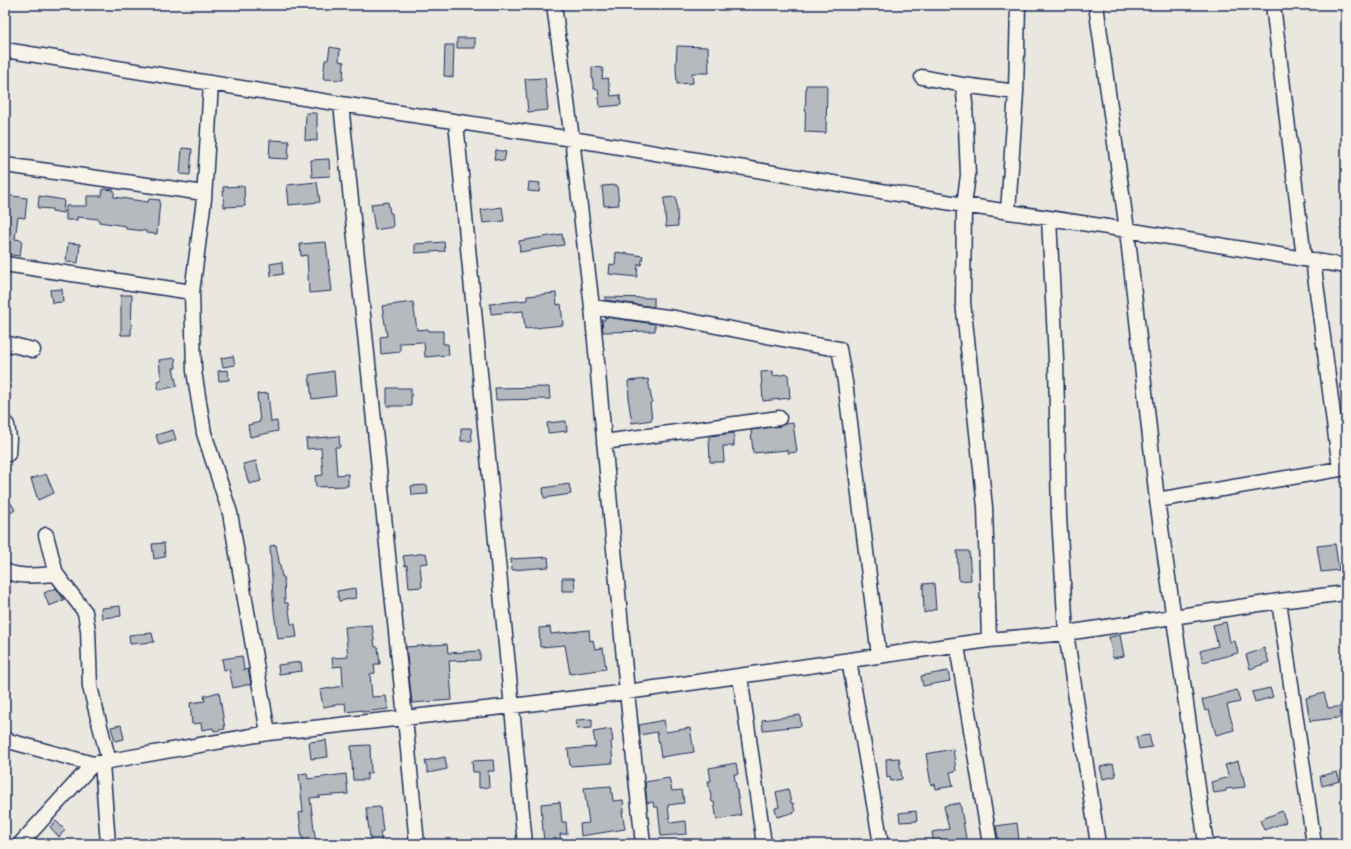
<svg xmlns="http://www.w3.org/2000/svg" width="1351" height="849" viewBox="0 0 1351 849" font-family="'Indie Flower',sans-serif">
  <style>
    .building { fill: #b6babf; stroke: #1b2f5e }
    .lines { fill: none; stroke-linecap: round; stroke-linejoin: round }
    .minor-casing { stroke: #1b2f5e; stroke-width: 17 }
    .minor { stroke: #f7f3e8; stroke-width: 14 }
  </style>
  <rect width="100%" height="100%" fill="#eae7e0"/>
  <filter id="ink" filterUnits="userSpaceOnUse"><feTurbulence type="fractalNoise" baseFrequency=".025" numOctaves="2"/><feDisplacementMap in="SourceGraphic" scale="8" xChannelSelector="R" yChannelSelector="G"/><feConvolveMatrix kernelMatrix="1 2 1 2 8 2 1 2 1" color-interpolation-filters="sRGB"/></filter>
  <g filter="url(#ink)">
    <path class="building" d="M457,38h18v10h-18z
      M445,45h9l-1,32 -9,-1z
      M677,46l31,1 1,26h-17l1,10 -16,1 -1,-17z
      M330,47l10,2 -1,12 5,1 -1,18 -20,-1 2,-19h3z
      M592,67l11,1 -1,11 6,-1 3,18 9,-1 1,10 -21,2 -2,-18h-4l-2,-12z
      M545,78l3,32 -20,2 -3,-33z
      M806,85h21l-1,48 -21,-1z
      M306,113h11v28l-12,-1z
      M270,140l19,1 -1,18 -19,-1z
      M182,148l10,1 -2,26 -10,-1z
      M496,150l10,2 -2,9 -10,-2z
      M329,159l1,17 -18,1 -1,-17z
      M317,182l3,20 -31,3 -2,-20z
      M529,182l11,1 -1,9 -11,-1z
      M617,185l2,20 -15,1 -2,-20z
      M244,186l1,20 -21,1 -1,-20z
      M103,189l11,1v7l34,5 1,-3 11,1 -3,34 -11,-1v-2l-20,-2v-3l-27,-4v-3l-22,-2v3h-11v-14h21v-10h15z
      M5,195l22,3 -2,20 -7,-1 -3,22 7,1 -2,16 -15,-2z
      M39,196l25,4 -1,13 -11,-2v-2l-14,-1z
      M676,197l2,29 -12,1 -2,-29z
      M388,202l2,11h2l1,14 -18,3 -4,-26z
      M502,207l2,14 -21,2 -2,-13z
      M562,234l2,11 -44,7 -1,-11z
      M326,242l6,49 -23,2 -2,-38 -6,1 -1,-12z
      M444,242l1,9 -30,2v-9z
      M68,243l12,1 -2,19 -12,-1z
      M616,252l27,4 -2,9 -3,-1 -1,13 -28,-3 1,-10 5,1z
      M282,262l1,12 -12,2 -1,-12z
      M62,289l1,13 -11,1 -2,-13z
      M556,293l1,12 4,-1 2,21 -38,4 -2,-18 -32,3 -1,-10 37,-4v-4z
      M121,295h11l-1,40h-10z
      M605,297l49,1v9l-49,-7z
      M413,302l4,28 11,-1 1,2h14v13h5l1,11 -24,2 -1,-15 -24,1v9l-19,2 -1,-17 7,-1 -5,-30z
      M605,317l50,7v7l-52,1 -1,-12h3z
      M233,356l2,9 -12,2 -2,-9z
      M175,358l1,10h-3l4,18 -18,4 -2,-9 4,-1 -2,-20z
      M228,370l1,10 -10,1 -1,-10z
      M334,371l2,25 -24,3 -3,-24z
      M773,371v5l15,-2 2,24 -27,3 -2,-29z
      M648,379l4,23 -2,1 2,17 -20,3 -4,-25h1l-1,-17z
      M549,387l1,12 -54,1 -1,-12z
      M387,388h24v18h-24z
      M268,393l3,29 6,-1 1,10 -28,6 -2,-12 12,-3 -3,-28z
      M566,421l1,10 -19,2 -1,-10z
      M793,423l4,29 -9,1 -1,-3 -34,3 -2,-23 29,-4 5,-2z
      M461,428h10l1,13h-11z
      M173,430l3,10 -17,5 -3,-10z
      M734,433v13h-11l1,16h-14l-1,-26z
      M339,436l1,11h-5l2,28 11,-1v12l-32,1 -1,-11 8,-1 -2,-27 -14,1 -1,-10z
      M256,461l5,20 -12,3 -6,-20z
      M46,474l8,19 -16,7 -7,-21z
      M569,484l2,10 -27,4 -1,-10z
      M427,485l1,9 -16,1 -1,-9z
      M11,503l4,7 -10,7v-11z
      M164,543l1,14 -11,2 -2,-15z
      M1335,544l4,26 -18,2 -4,-26z
      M276,545l6,32h2l1,26h3l3,21h4l2,13 -19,2 -4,-27 -4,-66z
      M957,551h12l2,29 -12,1z
      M426,553l2,10 -8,1 2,23 -13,1 -2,-23 -2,1 -2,-10z
      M548,557l1,10 -37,3 -1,-11z
      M562,578h12l1,13h-13z
      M934,583l2,26 -12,4 -1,-29z
      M56,588l8,12 -15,6 -5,-13z
      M355,588l1,10 -17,3 -2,-10z
      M120,606l1,10 -19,2 -1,-10z
      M1226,622l4,20 5,-1 3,12 -35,9 -3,-11 18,-5 -5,-21z
      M372,625l3,22h3l2,17h-6l1,9 -5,1 2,23 14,-1 2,13 -25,3v-2l-17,2 -1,-9 -22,4 -3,-17 23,-4 -1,-20 -9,1 -1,-9 16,-1 -3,-30z
      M550,627l1,7 38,-4 1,11 3,-1 2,9 8,-1 3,21 -36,5 -5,-29 -25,2 -1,-19z
      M152,633l2,9 -24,2 -1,-9z
      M1120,635l4,21 -11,2 -4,-21z
      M447,644l1,9 32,-2v9l-31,1 3,39 -40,3 -6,-56z
      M1264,648l5,14 -19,7 -4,-14z
      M242,656l2,14 4,-1 3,15 -18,4 -4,-19 -5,1 -2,-11z
      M301,662l1,9 -23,3 -1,-9z
      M948,671l2,10 -27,5 -2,-10z
      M1270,688l3,9 -18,5 -3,-10z
      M1237,690l3,12 -13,3 7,25 -18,5 -7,-25 -4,1 -3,-11z
      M219,692l6,37 -11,2 -1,-3 -11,2 -1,-7 -9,1 -2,-21 15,-2 -1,-5z
      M1324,693l4,15 17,-2 1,11 -36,4 -4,-23z
      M800,715l1,11 -38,4 -1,-10z
      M592,719v9l-15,1 -1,-9z
      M664,720l2,12 24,-4 4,24 -33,5 -4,-25 -17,3 -1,-10z
      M121,725l3,14 -9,2 -4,-14z
      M611,729l2,12 -2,1 2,21 -43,3 -2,-17 28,-2 -3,-15z
      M1149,735l3,12 -13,2 -3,-12z
      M326,740l2,17 -17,2 -2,-17z
      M370,745l1,28 -4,1v6h-14l-2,-34z
      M953,749l3,22 -6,1 3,14 -17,3 -1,-5 -4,1 -5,-31z
      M445,757l2,12 -19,4 -3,-12z
      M899,758l3,21 -11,2 -1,-4 -3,1 -1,-19z
      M493,760l1,11h-6l1,16 -10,1v-16h-6l-1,-11z
      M1238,761l4,15h1l2,11 -19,2v2l-12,2 -3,-11 18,-5 -4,-12z
      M736,763l2,11h-4l7,41 -24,5 -3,-18h-2l-4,-21h3l-2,-13z
      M1113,764l3,12 -13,3 -3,-12z
      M1337,772l3,9 -18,5 -2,-10z
      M307,773l1,6 38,-5 2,20 -29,2 1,1 -10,1 6,46h-12l-1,-6h-1l-3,-25 4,-1 -4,-38z
      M669,778l3,13 10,-1 2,13 -16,2 2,18 16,-2 1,13 -26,2 -3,-29h-4l-1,-5 -6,1 -2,-21z
      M611,786l2,15 10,-1 1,11h-2l3,18 -44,7 -1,-12 9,-1 -5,-35z
      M788,789l3,14h2l2,9 -18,5 -2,-9 4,-1 -3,-15z
      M560,802l2,20h4l1,12h-7l1,10h-17l-3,-40z
      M960,803l7,41h-33l-2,-12 17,-3 -5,-23z
      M380,807l3,24 -3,1 2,10 -11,2 -5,-36z
      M916,811l1,10 -17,1 -1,-9z
      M1282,811l4,11 -22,8 -4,-10z
      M56,821l9,9 -6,7 -9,-10z
      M1017,823l2,17 -20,3 -3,-17z"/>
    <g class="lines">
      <g class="minor-casing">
        <path id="minor" d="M554,5l18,134 20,168 35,385 16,152
          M1096,5l31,225 30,270
          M1273,5l31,253
          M5,50l336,54 231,35 392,66 163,25 219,36
          M922,77l41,8 53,7
          M211,83l-7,116 -12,93 2,79 10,62 26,80 38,220
          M963,85l2,18 3,72 -4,30 -1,97 22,205 4,133
          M341,104l64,614 12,126
          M456,122l69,722
          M5,165l199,28
          M1008,212l8,-120 2,-87
          M1049,218l7,142 3,156 7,117 32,211
          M1313,260l27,209
          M5,264l187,28
          M592,307l83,11 128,25 36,6 6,33 34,274
          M5,343l28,7
          M5,423l2,2 2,13 -1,16
          M604,442l175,-24
          M46,535l10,39 29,38 3,18 2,57 19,74
          M5,571c16,7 34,4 51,3
          M1279,601l35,243
          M957,646l33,198
          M849,660l32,184
          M740,676l24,168
          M5,740l88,24
          M102,763l6,81
          M20,844l73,-80 16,-3 159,-28 244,-27 115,-14 362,-52 77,-7 213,-32 67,-8
          M1206,844l-49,-344 189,-32"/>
      </g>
      <use href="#minor" class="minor"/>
    </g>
  </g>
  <rect width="1351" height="849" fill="none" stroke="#f7f3e8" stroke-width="20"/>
  <rect x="10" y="10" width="1331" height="829" fill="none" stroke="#1b2f5e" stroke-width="1.5" filter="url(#ink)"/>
</svg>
